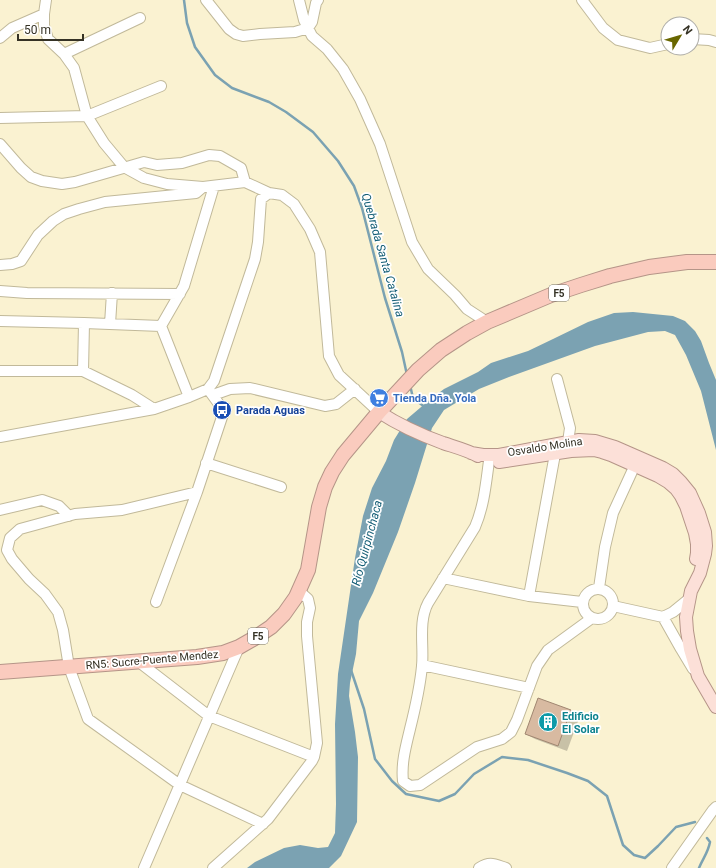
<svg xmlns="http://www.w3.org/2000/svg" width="716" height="868" viewBox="0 0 716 868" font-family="Roboto,sans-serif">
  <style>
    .water { fill: #7ba2b2 }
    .shadow { fill: #0003 }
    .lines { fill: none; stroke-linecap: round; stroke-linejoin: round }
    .stream { stroke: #7ba2b2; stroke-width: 2.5 }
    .building { fill: #d8baa1; stroke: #a08671 }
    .minor-casing { stroke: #c1b99a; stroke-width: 12 }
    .major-casing { stroke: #b59588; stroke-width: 14 }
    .highway-casing { stroke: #b59588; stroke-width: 16 }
    .minor { stroke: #fff; stroke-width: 10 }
    .major { stroke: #fce0d8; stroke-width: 12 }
    .highway { stroke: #facbbe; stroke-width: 14 }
    .labels { text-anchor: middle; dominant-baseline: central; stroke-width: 3.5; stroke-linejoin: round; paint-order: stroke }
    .shield { fill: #fff; stroke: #727066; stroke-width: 1 }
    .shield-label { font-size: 10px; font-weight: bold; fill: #353225 }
    .shop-label { font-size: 11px; font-weight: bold; fill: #366cbe; stroke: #fff; text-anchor: start }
    .transit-label { font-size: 11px; font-weight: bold; fill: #164399; stroke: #fff; text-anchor: start }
    .street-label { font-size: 11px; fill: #353225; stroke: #fff }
    .culture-label { font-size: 11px; font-weight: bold; fill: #0d838f; stroke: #fff; text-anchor: start }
    .water-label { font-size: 12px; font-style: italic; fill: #145e76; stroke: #fff }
  </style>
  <rect width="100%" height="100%" fill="#faf2d1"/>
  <path class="water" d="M633,312l40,4 12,5 10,10 6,10 8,22 7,17v70l-15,-59 -15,-36 -11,-20 -10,-4 -17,1 -53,14 -86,31 -30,12 -35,21 -12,18 -17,55 -17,49 -25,61 -14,28 -3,33 -6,29 -1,13 6,36 3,25 -1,65 -16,34 -12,12h-82l8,-6 29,-14 16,-3 18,3 10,-1 7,-14 1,-29 -1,-80 3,-50 17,-116 8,-42 9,-28 14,-27 8,-21 13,-21 20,-17 17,-13 34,-17 13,-9 37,-12 25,-12 35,-17 26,-9z"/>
  <path class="shadow" d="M539,699l32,12 9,5 -13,35 -32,-12 -9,-5z"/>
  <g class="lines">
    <path class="stream" d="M184,0l3,23 8,24 20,28 17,13 37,14 17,10 27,20 25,29 16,25 8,22 23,90 17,54 5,23
      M410,385l3,13 13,10
      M351,670l13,39 11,50 17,22 14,13 33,7 16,-7 19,-20 28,-17 26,3 39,13 21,8 19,15 16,49 11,10 11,3 13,-12 18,-19 19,-5
      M699,868c4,-10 9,-15 11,-26l-3,-4"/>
  </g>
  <path class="building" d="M538,698l33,12 -13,36 -33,-12z"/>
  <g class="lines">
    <g class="minor-casing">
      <path id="minor" d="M46,0l-2,14v12l4,13 16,15 10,14 13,48 17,27 20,24 20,11 23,6 36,3 42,-5 24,11
        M206,0l23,29 7,5 7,2 17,-2 35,-2 13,-4 4,-6 4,-19 2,-3
        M299,0l5,20 8,16 15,13 16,20 17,30 20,45 32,98 16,27 27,26 12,14 20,13
        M582,0l21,28 15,12 32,8 18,-4
        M0,38l12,-10 32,-14
        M692,39l17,1 7,2
        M64,54l76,-36
        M0,118l87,-2 74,-30
        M0,144l21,24 10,9 11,4 20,3 13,-2 69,-20 13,3 25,-2 27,-8 11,1 21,12 4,14
        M0,265l12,-1 9,-3 17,-26 15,-14 11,-7 15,-5 26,-7 91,-9 7,-6
        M0,291l27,2 153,1
        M0,321l84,2 77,3 28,71
        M110,324l2,-31
        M161,326l23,-40 30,-100
        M0,371h83l49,24 22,14
        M83,371l1,-48
        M557,379l13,49 -2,14 2,7
        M213,395l17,-6 20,-1 75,18 11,-2 19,-15
        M0,437l154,-28 35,-12 19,-8 6,-8 41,-122 3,-17 3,-43 8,-6 13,2 12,9 16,25 10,23 9,104 10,19 40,37
        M489,461c-3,22 -5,45 -14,66l-47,76c-10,19 -4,43 -6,63 -2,21 -7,43 -12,63 -4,17 -9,34 -7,52l7,5 10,-1 57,-38 25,-8 9,-7 6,-12 20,-54 11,-16 44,-32
        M206,463l75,24
        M197,492l-75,18 -47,4 -55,15 -10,9 -3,12 5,9 17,20 16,15 13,18 5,18 6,37 19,52 92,66 83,39
        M0,510l42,-10 17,6 10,10
        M443,578l86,18 53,6
        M599,588l6,-41 8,-34 22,-48 2,-7
        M583 604a15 15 0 1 1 30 0a15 15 0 1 1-30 0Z
        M529,596l26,-142 -2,-8
        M156,602l41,-110 27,-81 -16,-22
        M613,606l50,11 10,-5 16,-13
        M663,617l18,32 12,20
        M139,662l70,54 105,41
        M422,665l107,23
        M144,868l95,-221
        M213,868l55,-49 44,-58 2,-4 3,-14 -10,-107v-14l3,-14 -2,-9 -9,-8
        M479,868c11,-7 15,-4 27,0
        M672,868l41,-58 3,-3"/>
    </g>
    <g class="major-casing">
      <path id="major" d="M379,412c20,13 42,23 64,31 12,4 24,7 35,13
        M471,453l12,2h16l80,-15 16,1 20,6 48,21 10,6 8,8 9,11 9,20 6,19 1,14 -1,8 -5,19 -9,18 -5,26 1,14 3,18 8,27 18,31
        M499,462l72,-11 23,-1 8,2 9,3 47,21 10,6 8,7 5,7 5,10 9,27 2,11v9l-1,6"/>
    </g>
    <g class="highway-casing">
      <path id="highway" d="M0,672l197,-15 26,-4 16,-6 14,-8 18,-12 13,-13 12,-17 12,-27 11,-63 6,-20 7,-15 11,-17 36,-43 39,-42 23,-20 26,-17 20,-11 64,-27 30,-10 29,-9 39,-9 38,-5h29"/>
    </g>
    <use href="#minor" class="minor"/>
    <use href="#major" class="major"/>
    <use href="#highway" class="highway"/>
  </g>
  <defs>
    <g id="supermarket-disc" transform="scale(1)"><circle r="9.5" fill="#3f7fe0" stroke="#fff"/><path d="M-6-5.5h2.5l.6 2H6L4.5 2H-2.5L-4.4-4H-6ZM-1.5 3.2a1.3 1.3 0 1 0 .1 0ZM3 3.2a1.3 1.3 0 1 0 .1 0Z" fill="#fff"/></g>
    <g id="bus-disc" transform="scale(1)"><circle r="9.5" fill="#1a4fb4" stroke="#fff"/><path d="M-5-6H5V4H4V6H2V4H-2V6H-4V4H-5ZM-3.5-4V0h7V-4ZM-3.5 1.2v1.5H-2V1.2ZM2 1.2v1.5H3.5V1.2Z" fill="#fff"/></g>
    <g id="building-disc" transform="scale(1)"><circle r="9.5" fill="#0f9aa8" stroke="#fff"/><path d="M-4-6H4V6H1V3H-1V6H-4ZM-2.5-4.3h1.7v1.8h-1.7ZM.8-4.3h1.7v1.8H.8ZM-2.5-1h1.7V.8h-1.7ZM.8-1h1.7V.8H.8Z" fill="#fff"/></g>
  </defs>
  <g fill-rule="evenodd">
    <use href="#supermarket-disc" x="379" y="398"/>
    <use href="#bus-disc" x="222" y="410"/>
    <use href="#building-disc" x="548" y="722"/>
  </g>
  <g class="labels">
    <g class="shield">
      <rect x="549" y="285" width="20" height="16" rx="3"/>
      <rect x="248" y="628" width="20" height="16" rx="3"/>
    </g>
    <g class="shield-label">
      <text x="559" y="293">F5</text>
      <text x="258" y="636">F5</text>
    </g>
    <g class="shop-label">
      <text x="393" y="398">Tienda Dña. Yola</text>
    </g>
    <g class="transit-label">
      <text x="236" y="410">Parada Aguas</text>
    </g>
    <g class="street-label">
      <text transform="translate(545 447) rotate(-9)">Osvaldo Molina</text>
      <text transform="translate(152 660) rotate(-5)">RN5: Sucre-Puente Mendez</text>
    </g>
    <g class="culture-label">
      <text x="562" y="716">Edificio<tspan x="562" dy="13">El Solar</tspan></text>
    </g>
    <g class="water-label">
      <text transform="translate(383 255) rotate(74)">Quebrada Santa Catalina</text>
      <text transform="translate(367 543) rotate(-75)">Río Quirpinchaca</text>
    </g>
  </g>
  <g transform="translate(680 36) rotate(52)"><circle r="19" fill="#ffffff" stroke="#aeada8"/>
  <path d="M0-3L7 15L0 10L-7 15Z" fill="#686600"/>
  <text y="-6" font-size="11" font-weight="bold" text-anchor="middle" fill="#353225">N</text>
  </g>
  <path d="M18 34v6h65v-6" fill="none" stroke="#353225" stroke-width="2"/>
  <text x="24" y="34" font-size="12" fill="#353225" stroke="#ffffff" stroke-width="3" paint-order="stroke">50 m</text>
</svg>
